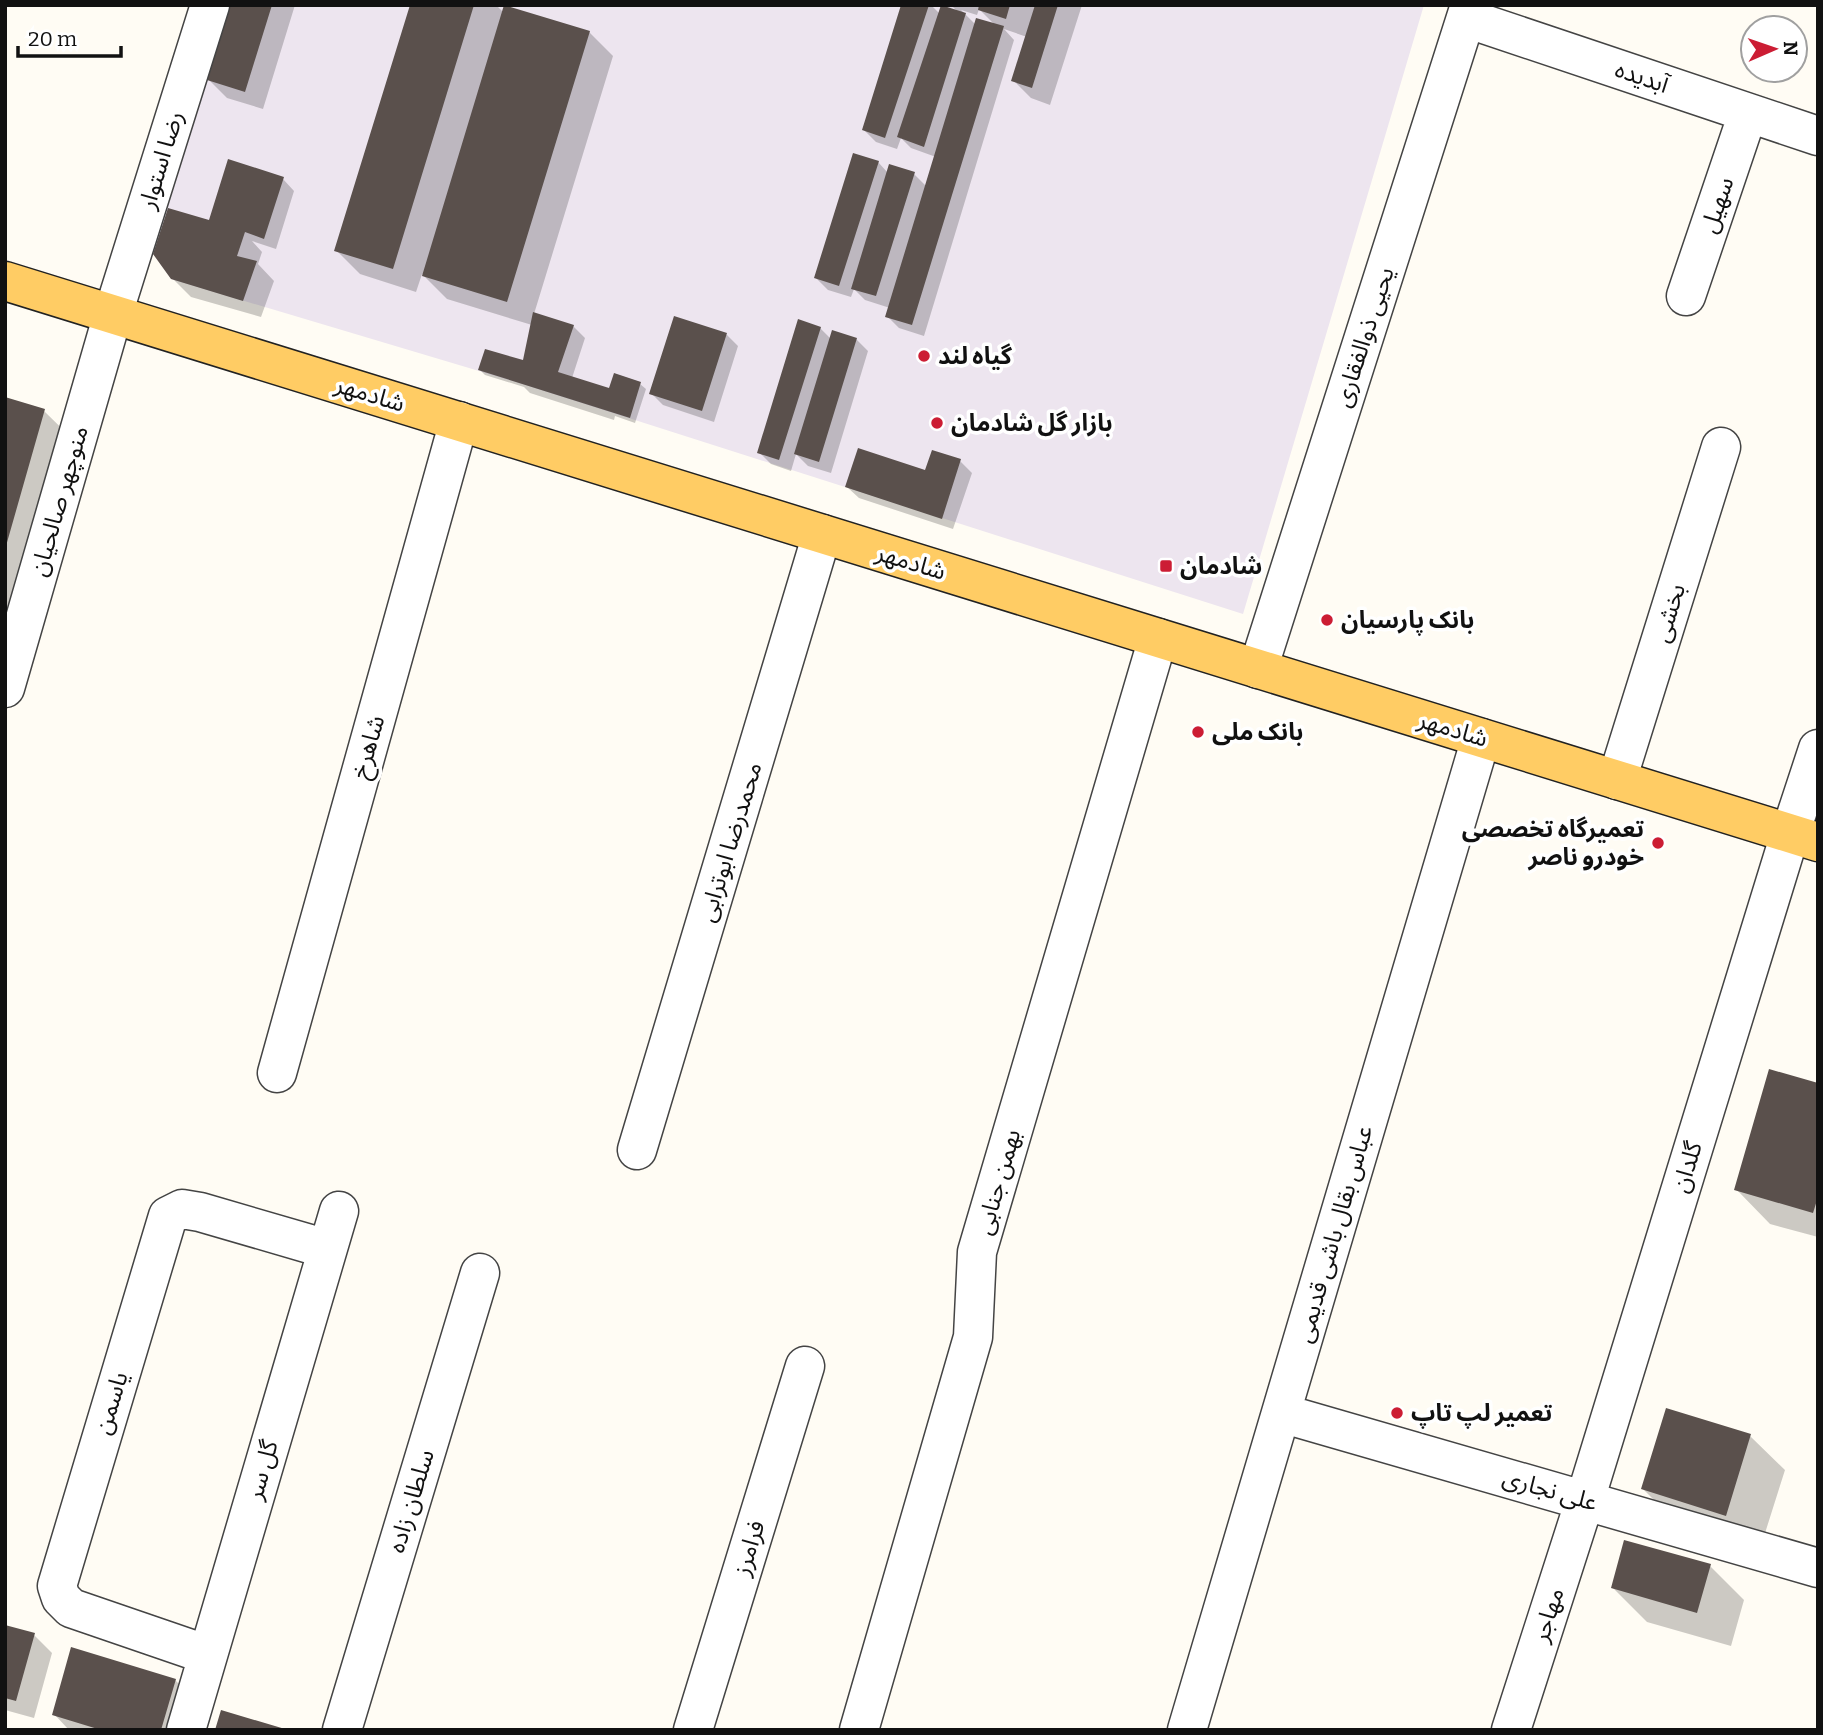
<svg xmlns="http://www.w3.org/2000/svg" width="1823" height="1735" viewBox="0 0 1823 1735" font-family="Bitter,'Noto Sans Arabic',serif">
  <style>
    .industrial { fill: #ede5ef }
    .shadow { fill: #0003; fill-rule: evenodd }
    .building { fill: #5a504c }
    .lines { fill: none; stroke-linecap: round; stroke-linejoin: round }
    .minor-casing { stroke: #444; stroke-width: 41 }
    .major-casing { stroke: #222; stroke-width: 41 }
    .minor { stroke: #fff; stroke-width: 38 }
    .major { stroke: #ffcc64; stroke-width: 38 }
    .poi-dot { fill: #cc1d34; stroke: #fff; stroke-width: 2.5 }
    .labels { text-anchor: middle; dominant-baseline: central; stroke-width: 7; stroke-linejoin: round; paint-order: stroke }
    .street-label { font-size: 24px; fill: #111; stroke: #fff }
    .poi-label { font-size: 24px; font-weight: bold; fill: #111; stroke: #fff; text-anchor: start }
  </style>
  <rect width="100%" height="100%" fill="#fffcf4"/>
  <path class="industrial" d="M230,5h1194l-181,609 -727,-232 -345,-103 -18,-25z"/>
  <path class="shadow" d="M232,5h63l-32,104 -36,-11 -18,-18z
    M412,5h84l8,8 85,19 24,24 -79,258 39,12 12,12 -13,40 36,11 32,-5 6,5 -11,34 -20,-7 -1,4 -84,-27 -6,-6 -39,-12 -5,-5 44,-8 8,-37 -85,-26 -25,-25 -6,18 -56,-18 -24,-24z
    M903,5h28l9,9 18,-2 -7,-7h131l-32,100 -19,-7 -18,-18 14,-43 -23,-8 10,11 -90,296 -25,-8 -12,-12 3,-8 -25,-8 -11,-11 -3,8 -23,-7 -12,-12 62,-116 10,11 26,1 13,13 9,-30 -25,-9 -10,-10 -4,11 -21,-7 -12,-12zM979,9l17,17 -20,-1 -15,-15 16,5z
    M283,179l11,12 -18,58 -24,-8 10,11 -4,12 16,17 -13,36 -70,-20 -19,-19 43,-53z
    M676,318l51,17 11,11 -24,76 -51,-17 -12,-12z
    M820,328l11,11h25l12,12 -37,122 -23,-7 -12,-12 -5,17 -20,-7 -12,-12z
    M5,399l39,12 47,46 -86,182z
    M960,461l12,12 -19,56 -94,-31 -12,-11 79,-15z
    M1818,1085v152l-48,-13 -34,-35z
    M1750,1436l35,34 -25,79 -83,-26 -34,-34z
    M1710,1566l34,34 -13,46 -84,-24 -34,-34z
    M5,1627l29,8 18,18 -18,65 -29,-8z
    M175,1680l18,18 -9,32h-115l-15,-16z"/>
  <path class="building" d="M230,5h42l-27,87 -38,-12z
    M410,5h64l-81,264 -59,-18z
    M504,5l86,26 -83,271 -85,-26z
    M901,5h28l-44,133 -23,-8z
    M941,5l25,8 -42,134 -27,-10z
    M979,5h31l-4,14 -28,-9z
    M1035,5h23l-26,83 -21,-7z
    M976,18l28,8 -92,299 -27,-8z
    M853,153l26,8 -40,125 -25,-8z
    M228,159l56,18 -20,62 -19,-7 -8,24 20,5 -14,40 -72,-22 -18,-25 15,-46 41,12z
    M889,164l26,8 -39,124 -25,-7z
    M533,312l41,13 -16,47 51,16 5,-15 27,9 -11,36 -152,-48 7,-21 38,11z
    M674,316l53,17 -25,78 -53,-17z
    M798,319l23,8 -42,133 -22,-7z
    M832,330l25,8 -38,124 -25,-8z
    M5,397l40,12 -39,137h-1z
    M858,448l67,22 7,-20 29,9 -19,60 -97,-32z
    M1769,1069l49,14v114l-5,16 -79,-23z
    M1666,1408l85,26 -25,82 -85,-27z
    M1624,1540l87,24 -14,49 -86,-25z
    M5,1625l30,8 -19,68 -11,-3z
    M71,1647l105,32 -15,51h-60l-49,-15z
    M221,1710l64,19v1h-70z"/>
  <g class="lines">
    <g class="minor-casing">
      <path id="minor" d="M1466,18l352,118
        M1686,296l62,-183
        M1258,669l212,-664
        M5,688l108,-374 97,-309
        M1617,780l104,-333
        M277,1073l182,-652
        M637,1150l185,-616
        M1281,1413l537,155
        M208,1655l-137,-47 -10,-10 -4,-12 111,-370 14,-7 18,3 127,37
        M186,1730l153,-519
        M342,1730l138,-457
        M693,1730l112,-364
        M859,1730l114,-393 4,-85 181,-614
        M1187,1730l294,-992
        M1511,1730l74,-230 205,-666 28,-85"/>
    </g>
    <g class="major-casing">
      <path id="major" d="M5,281l1813,561"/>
    </g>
    <use href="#minor" class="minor"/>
    <use href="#major" class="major"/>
  </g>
  <g class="poi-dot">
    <circle cx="924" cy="356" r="7"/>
    <circle cx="937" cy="423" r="7"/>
    <rect x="1159" y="559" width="14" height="14" rx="3.5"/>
    <circle cx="1327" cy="620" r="7"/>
    <circle cx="1198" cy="732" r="7"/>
    <circle cx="1658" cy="843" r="7"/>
    <circle cx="1397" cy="1413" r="7"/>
  </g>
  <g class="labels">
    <g class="street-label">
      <text transform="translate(1642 77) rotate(19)">آبدیده</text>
      <text transform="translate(161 160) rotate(-73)">رضا استوار</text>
      <text transform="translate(1717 205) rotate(-71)">سهیل</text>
      <text transform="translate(1364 337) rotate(-72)">یحیی ذوالفقاری</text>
      <text transform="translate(370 394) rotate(17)">شادمهر</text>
      <text transform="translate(59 501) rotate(-74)">منوچهر صالحیان</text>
      <text transform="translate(911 562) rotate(17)">شادمهر</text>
      <text transform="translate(1669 613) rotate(-73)">بخشی</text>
      <text transform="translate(1453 729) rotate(17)">شادمهر</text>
      <text transform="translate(368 747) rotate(-74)">شاهرخ</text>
      <text transform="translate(730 842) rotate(-73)">محمدرضا ابوترابی</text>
      <text transform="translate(1687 1167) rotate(-73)">گلدان</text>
      <text transform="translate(998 1182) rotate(-74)">بهمن جنابی</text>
      <text transform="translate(1334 1234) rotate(-74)">عباس بقال باشی قدیمی</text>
      <text transform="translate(111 1403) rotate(-73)">یاسمن</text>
      <text transform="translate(262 1470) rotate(-74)">گل سر</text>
      <text transform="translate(1550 1490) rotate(16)">علی نجاری</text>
      <text transform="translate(411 1501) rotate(-73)">سلطان زاده</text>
      <text transform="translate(749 1548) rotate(-73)">فرامرز</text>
      <text transform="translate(1548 1615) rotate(-72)">مهاجر</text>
    </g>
    <g class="poi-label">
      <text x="938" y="356">گیاه لند</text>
      <text x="951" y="423">بازار گل شادمان</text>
      <text x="1180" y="566">شادمان</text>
      <text x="1341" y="620">بانک پارسیان</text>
      <text x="1212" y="732">بانک ملی</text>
      <text x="1644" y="829" text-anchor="end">تعمیرگاه تخصصی<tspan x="1644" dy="28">خودرو ناصر</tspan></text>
      <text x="1411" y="1413">تعمیر لپ تاپ</text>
    </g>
  </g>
  <rect width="1823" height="1735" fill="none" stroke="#111111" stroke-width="14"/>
  <g transform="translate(1774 49) rotate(88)"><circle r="33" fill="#ffffff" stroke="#a0a0a0" stroke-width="2"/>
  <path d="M0-5L12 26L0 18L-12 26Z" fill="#cc1d34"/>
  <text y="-10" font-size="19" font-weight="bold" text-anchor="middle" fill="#111111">N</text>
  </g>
  <path d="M18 46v10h103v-10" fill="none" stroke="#111111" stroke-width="3.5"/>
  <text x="28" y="46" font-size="21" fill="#111111" stroke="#ffffff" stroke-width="5" paint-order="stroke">20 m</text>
</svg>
